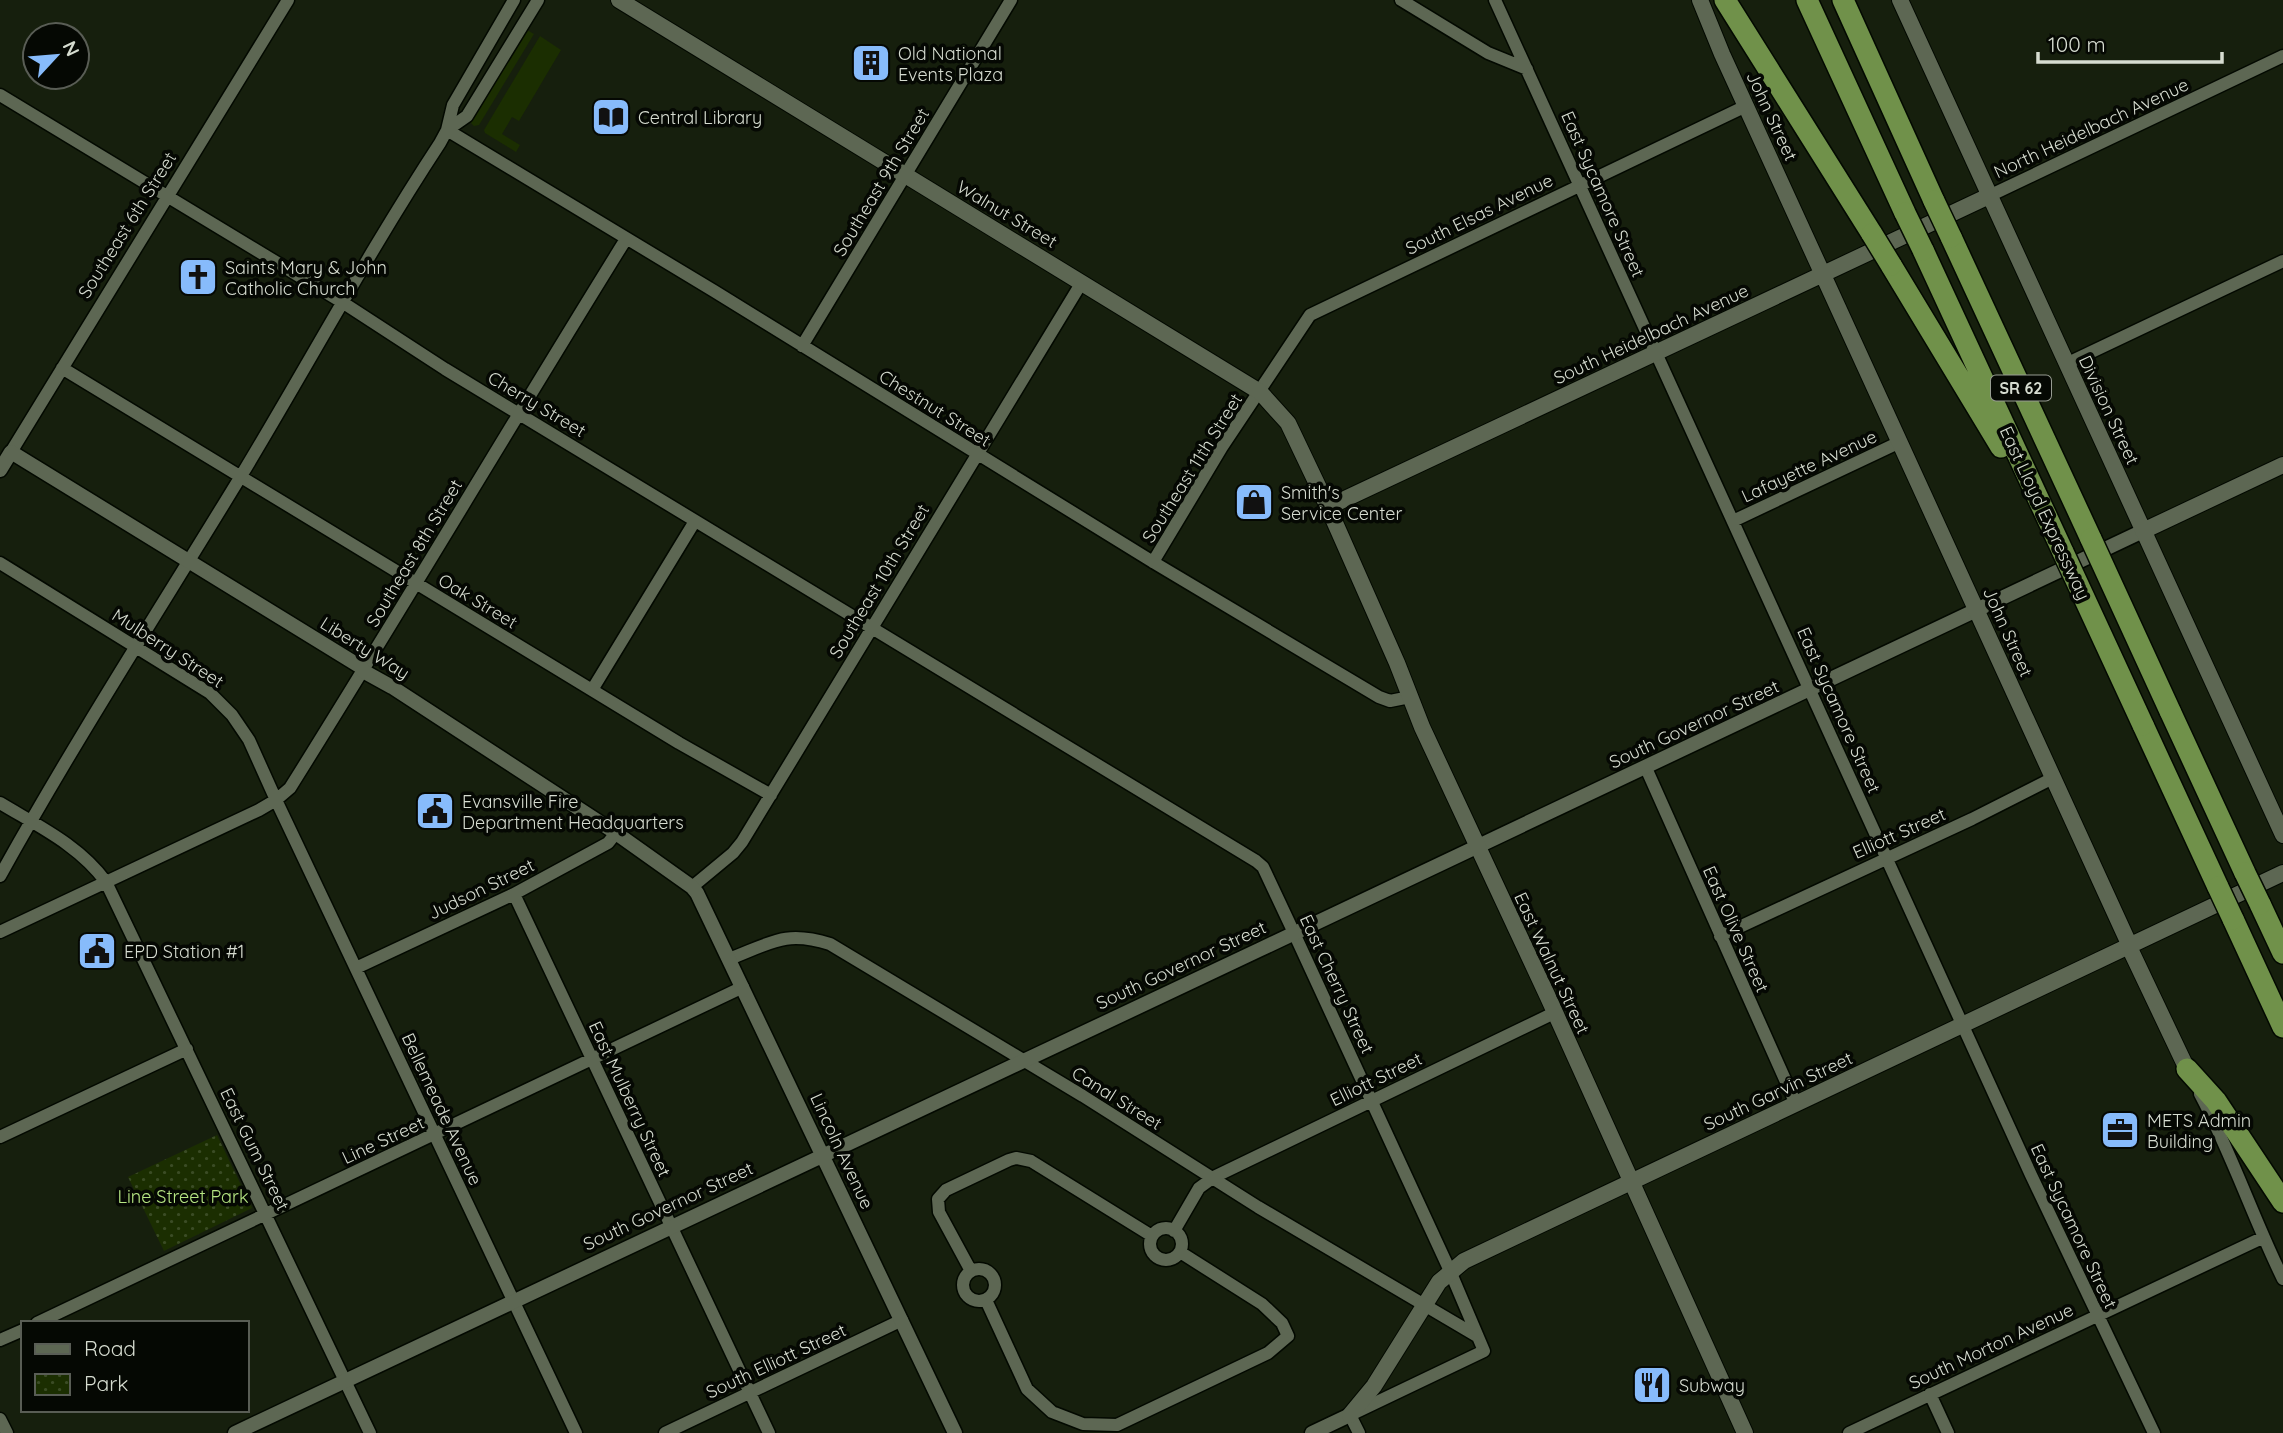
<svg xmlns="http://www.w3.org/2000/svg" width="2283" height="1433" viewBox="0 0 2283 1433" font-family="Quicksand,sans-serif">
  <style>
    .grass { fill: #1b2e01 }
    .park { fill: url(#park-dots) }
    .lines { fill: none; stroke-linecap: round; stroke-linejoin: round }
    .minor-casing { stroke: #030900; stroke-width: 15 }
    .tertiary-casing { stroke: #030900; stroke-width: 17 }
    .secondary-casing { stroke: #030900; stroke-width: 18 }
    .motorway-casing { stroke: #030900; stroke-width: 24 }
    .minor { stroke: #5d6753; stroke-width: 12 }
    .tertiary { stroke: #5d6753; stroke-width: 14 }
    .secondary { stroke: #5d6753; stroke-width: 16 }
    .motorway { stroke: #70914a; stroke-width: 21 }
    .motorway-bridge-casing { stroke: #030900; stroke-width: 24; stroke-linecap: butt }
    .motorway-bridge { stroke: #70914a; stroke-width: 21 }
    .labels { text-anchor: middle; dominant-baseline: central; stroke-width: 7; stroke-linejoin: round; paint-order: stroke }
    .shield { fill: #050803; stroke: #979c92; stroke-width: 2 }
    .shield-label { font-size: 16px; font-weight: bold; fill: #d6dcd0 }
    .poi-label { font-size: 18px; fill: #d6dcd0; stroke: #050803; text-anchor: start }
    .street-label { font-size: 18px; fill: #d6dcd0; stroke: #050803 }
    .park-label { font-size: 18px; fill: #b6e683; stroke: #050803 }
  </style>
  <defs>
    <pattern id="park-dots" width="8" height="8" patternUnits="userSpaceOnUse" patternTransform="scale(1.75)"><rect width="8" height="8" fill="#1b2e01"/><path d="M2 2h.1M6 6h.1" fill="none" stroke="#3b4c25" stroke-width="1.8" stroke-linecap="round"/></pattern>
  </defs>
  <rect width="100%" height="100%" fill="#161f0d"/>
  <path class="grass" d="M527,30l7,4 -55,91 -5,1 -3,-3z
    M540,36l21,14 -42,71 -7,-4 -10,17 18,11 -4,7 -31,-19 -1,-3z"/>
  <path class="park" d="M217,1135l35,73 -88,43 -36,-74z"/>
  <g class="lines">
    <g class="minor-casing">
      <path id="minor" d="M1401,0l87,53 39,16
        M1495,0l536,1175 123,258
        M0,95l342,207 103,67 811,492 7,6 31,66 156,338 34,80 -134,64 9,18
        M447,130l267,161 439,271 226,135 11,4 20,-4
        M447,130l20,-14 71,-116
        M1991,195l292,-139
        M802,346l209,-346
        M2066,364l217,-103
        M62,368l617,375 92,52
        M11,452l277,-452
        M1733,521l167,-79
        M1153,562l69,-115 88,-132 436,-209
        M0,563l210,130 22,22 17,25 27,60 300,633
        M592,690l103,-169
        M1646,768l150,336
        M0,803c38,23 79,42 106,79l264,551
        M0,876c76,-137 160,-267 241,-400 67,-111 128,-225 199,-333l7,-13 6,-25 61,-105
        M692,887l41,-34 9,-11 340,-560
        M514,894l255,539
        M0,932l259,-122 17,-10 14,-12c114,-182 223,-367 336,-549
        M1720,936l252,-117 81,-41
        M729,959c42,-16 56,-29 101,-15l253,152 175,111 219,129
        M356,968l158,-74 94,-51 8,-10
        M2200,1094c32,60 53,124 83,185
        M0,1137l187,-88
        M1150 1244a16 16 0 1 1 32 0a16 16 0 1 1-32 0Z
        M1174,1231l25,-43 15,-11 340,-164
        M963 1285a16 16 0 1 1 32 0a16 16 0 1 1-32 0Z
        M971,1271l-32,-59 -1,-13 8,-9 63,-30 7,-2 15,3 121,75
        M986,1300l41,89 25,23 31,12 34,1 151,-72 20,-17 -6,-13 -20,-19 -82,-52
        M37,1323l706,-336
        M0,1340l23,-10
        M1930,1394l18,39
        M0,1419l7,14
        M665,1433l237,-113
        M1849,1433l413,-195"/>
    </g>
    <g class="tertiary-casing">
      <path id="tertiary" d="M0,470l11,-18 350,215 2,4 29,16 224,146 76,54 5,6 258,540
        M235,1433c636,-301 1273,-599 1908,-902
        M1312,1433l38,-18"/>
    </g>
    <g class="secondary-casing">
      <path id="secondary" d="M619,0l641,392 28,31 40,84 69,156 25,64 126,270 197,436
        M1700,0l22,54 408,892 1,5 56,118
        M1900,0l383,835
        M1328,507l663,-312
        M2143,531l140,-66
        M1350,1415l24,-29 65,-104 25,-21 819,-388"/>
    </g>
    <g class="motorway-casing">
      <path id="motorway" d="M1725,0l147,234
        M1807,0l98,213
        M1843,0l91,201
        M1951,237l140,302
        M1923,250l140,302
        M1891,265l110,182
        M2170,711l75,162
        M2143,725l75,162
        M2260,904l23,49
        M2233,919l50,108
        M2187,1069l29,32 67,101"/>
    </g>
    <use href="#minor" class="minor"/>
    <use href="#tertiary" class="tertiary"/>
    <use href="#secondary" class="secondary"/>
    <use href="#motorway" class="motorway"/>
    <g class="motorway-bridge-casing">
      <path id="motorway-bridge" d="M1934,201l17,36
        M1905,213l18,37
        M1872,234l19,31
        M2091,539l79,172
        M2063,552l80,173
        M2245,873l15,31
        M2218,887l15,32"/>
    </g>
    <use href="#motorway-bridge" class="motorway-bridge"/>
  </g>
  <defs>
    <g id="building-square" transform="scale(2.0125)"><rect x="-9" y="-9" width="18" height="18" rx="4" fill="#87bbfb" stroke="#050803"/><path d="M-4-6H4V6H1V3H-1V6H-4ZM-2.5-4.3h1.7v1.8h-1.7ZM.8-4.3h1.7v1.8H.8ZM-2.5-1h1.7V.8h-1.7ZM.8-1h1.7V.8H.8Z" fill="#111"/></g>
    <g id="library-square" transform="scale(2.0125)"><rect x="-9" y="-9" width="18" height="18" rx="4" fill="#87bbfb" stroke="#050803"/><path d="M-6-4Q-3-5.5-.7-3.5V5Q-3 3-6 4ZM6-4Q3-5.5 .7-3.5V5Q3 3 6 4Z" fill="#111"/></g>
    <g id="church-square" transform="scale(2.0125)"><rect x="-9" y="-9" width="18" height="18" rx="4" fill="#87bbfb" stroke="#050803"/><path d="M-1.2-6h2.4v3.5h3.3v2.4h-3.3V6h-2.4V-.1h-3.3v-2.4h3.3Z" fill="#111"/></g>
    <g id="shop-square" transform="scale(2.0125)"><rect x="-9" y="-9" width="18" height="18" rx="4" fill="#87bbfb" stroke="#050803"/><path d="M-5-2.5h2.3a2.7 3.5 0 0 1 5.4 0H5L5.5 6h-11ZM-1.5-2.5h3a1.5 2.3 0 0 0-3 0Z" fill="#111"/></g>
    <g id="civic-square" transform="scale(2.0125)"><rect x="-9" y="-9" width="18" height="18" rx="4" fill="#87bbfb" stroke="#050803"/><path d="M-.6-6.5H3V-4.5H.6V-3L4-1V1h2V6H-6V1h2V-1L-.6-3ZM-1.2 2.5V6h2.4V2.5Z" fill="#111"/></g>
    <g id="office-square" transform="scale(2.0125)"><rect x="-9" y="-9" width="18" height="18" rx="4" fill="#87bbfb" stroke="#050803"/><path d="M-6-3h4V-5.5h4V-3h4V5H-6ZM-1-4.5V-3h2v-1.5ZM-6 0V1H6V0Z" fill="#111"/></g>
    <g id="restaurant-square" transform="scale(2.0125)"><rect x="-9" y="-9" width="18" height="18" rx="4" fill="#87bbfb" stroke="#050803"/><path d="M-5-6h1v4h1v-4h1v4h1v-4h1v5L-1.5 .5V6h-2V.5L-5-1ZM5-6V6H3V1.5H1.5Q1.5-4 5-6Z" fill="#111"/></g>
  </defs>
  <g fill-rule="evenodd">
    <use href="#building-square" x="871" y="63"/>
    <use href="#library-square" x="611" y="117"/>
    <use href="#church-square" x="198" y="277"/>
    <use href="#shop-square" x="1254" y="502"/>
    <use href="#civic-square" x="435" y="811"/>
    <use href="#civic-square" x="97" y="951"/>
    <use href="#office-square" x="2120" y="1130"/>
    <use href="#restaurant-square" x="1652" y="1385"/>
  </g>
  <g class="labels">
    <rect class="shield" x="1991" y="375.5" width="60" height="25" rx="5"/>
    <g class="shield-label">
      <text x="2021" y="388">SR 62</text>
    </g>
    <g class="poi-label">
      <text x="898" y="53">Old National<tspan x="898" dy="21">Events Plaza</tspan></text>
      <text x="638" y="117">Central Library</text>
      <text x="225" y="267">Saints Mary &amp; John<tspan x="225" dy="21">Catholic Church</tspan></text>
      <text x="1281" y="492">Smith's<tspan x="1281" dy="21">Service Center</tspan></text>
      <text x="462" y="801">Evansville Fire<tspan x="462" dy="21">Department Headquarters</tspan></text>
      <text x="124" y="951">EPD Station #1</text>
      <text x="2147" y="1120">METS Admin<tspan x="2147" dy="21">Building</tspan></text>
      <text x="1679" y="1385">Subway</text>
    </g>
    <g class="street-label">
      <text transform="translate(1772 116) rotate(65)">John Street</text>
      <text transform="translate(2091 128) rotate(-25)">North Heidelbach Avenue</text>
      <text transform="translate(881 182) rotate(-59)">Southeast 9th Street</text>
      <text transform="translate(1603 194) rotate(66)">East Sycamore Street</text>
      <text transform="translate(1007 214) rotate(31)">Walnut Street</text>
      <text transform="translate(1479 214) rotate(-26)">South Elsas Avenue</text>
      <text transform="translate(127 225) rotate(-58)">Southeast 6th Street</text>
      <text transform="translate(1651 334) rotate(-25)">South Heidelbach Avenue</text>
      <text transform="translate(537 404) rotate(31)">Cherry Street</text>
      <text transform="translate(935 408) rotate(32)">Chestnut Street</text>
      <text transform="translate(2109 410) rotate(65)">Division Street</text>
      <text transform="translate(1809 466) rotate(-25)">Lafayette Avenue</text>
      <text transform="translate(1192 468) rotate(-58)">Southeast 11th Street</text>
      <text transform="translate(2045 513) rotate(65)">East Lloyd Expressway</text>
      <text transform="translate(414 553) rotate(-59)">Southeast 8th Street</text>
      <text transform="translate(879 581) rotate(-59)">Southeast 10th Street</text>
      <text transform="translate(478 601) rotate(31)">Oak Street</text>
      <text transform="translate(2008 632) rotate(66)">John Street</text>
      <text transform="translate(168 648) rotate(33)">Mulberry Street</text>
      <text transform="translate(365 648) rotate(32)">Liberty Way</text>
      <text transform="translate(1839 710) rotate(66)">East Sycamore Street</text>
      <text transform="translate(1694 724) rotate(-25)">South Governor Street</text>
      <text transform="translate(1899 833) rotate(-24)">Elliott Street</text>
      <text transform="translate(481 889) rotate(-26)">Judson Street</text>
      <text transform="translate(1736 929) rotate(66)">East Olive Street</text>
      <text transform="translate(1552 963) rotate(65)">East Walnut Street</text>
      <text transform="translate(1181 965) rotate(-25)">South Governor Street</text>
      <text transform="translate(1337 984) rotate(65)">East Cherry Street</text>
      <text transform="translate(1376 1079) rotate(-26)">Elliott Street</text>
      <text transform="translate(1778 1091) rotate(-25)">South Garvin Street</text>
      <text transform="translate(1117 1098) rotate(32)">Canal Street</text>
      <text transform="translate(630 1099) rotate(65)">East Mulberry Street</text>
      <text transform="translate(442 1109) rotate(65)">Bellemeade Avenue</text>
      <text transform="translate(383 1140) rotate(-25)">Line Street</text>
      <text transform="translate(255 1149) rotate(64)">East Gum Street</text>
      <text transform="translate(842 1151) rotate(65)">Lincoln Avenue</text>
      <text transform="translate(668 1206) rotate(-25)">South Governor Street</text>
      <text transform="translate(2074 1226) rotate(65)">East Sycamore Street</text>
      <text transform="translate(1991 1346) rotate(-25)">South Morton Avenue</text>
      <text transform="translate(776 1361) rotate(-25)">South Elliott Street</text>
    </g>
    <g class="park-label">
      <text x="183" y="1196">Line Street Park</text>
    </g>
  </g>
  <rect x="21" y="1321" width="228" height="91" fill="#050803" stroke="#595d55" stroke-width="2"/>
  <rect x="35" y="1344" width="35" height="10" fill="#5d6753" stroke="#595d55" stroke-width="2"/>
  <text x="84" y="1356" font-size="21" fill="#d6dcd0">Road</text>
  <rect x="35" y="1374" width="35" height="21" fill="url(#park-dots)" stroke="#595d55" stroke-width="2"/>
  <text x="84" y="1391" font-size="21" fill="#d6dcd0">Park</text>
  <g transform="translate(56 56) rotate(64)"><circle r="33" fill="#050803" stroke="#595d55" stroke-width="2"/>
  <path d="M0-5L12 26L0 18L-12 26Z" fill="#87bbfb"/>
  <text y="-10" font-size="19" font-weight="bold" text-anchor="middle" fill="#d6dcd0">N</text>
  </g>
  <path d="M2038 52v10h184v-10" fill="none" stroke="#d6dcd0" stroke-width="3.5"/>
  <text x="2048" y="52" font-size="21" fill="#d6dcd0" stroke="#050803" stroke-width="5" paint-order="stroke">100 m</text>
</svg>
